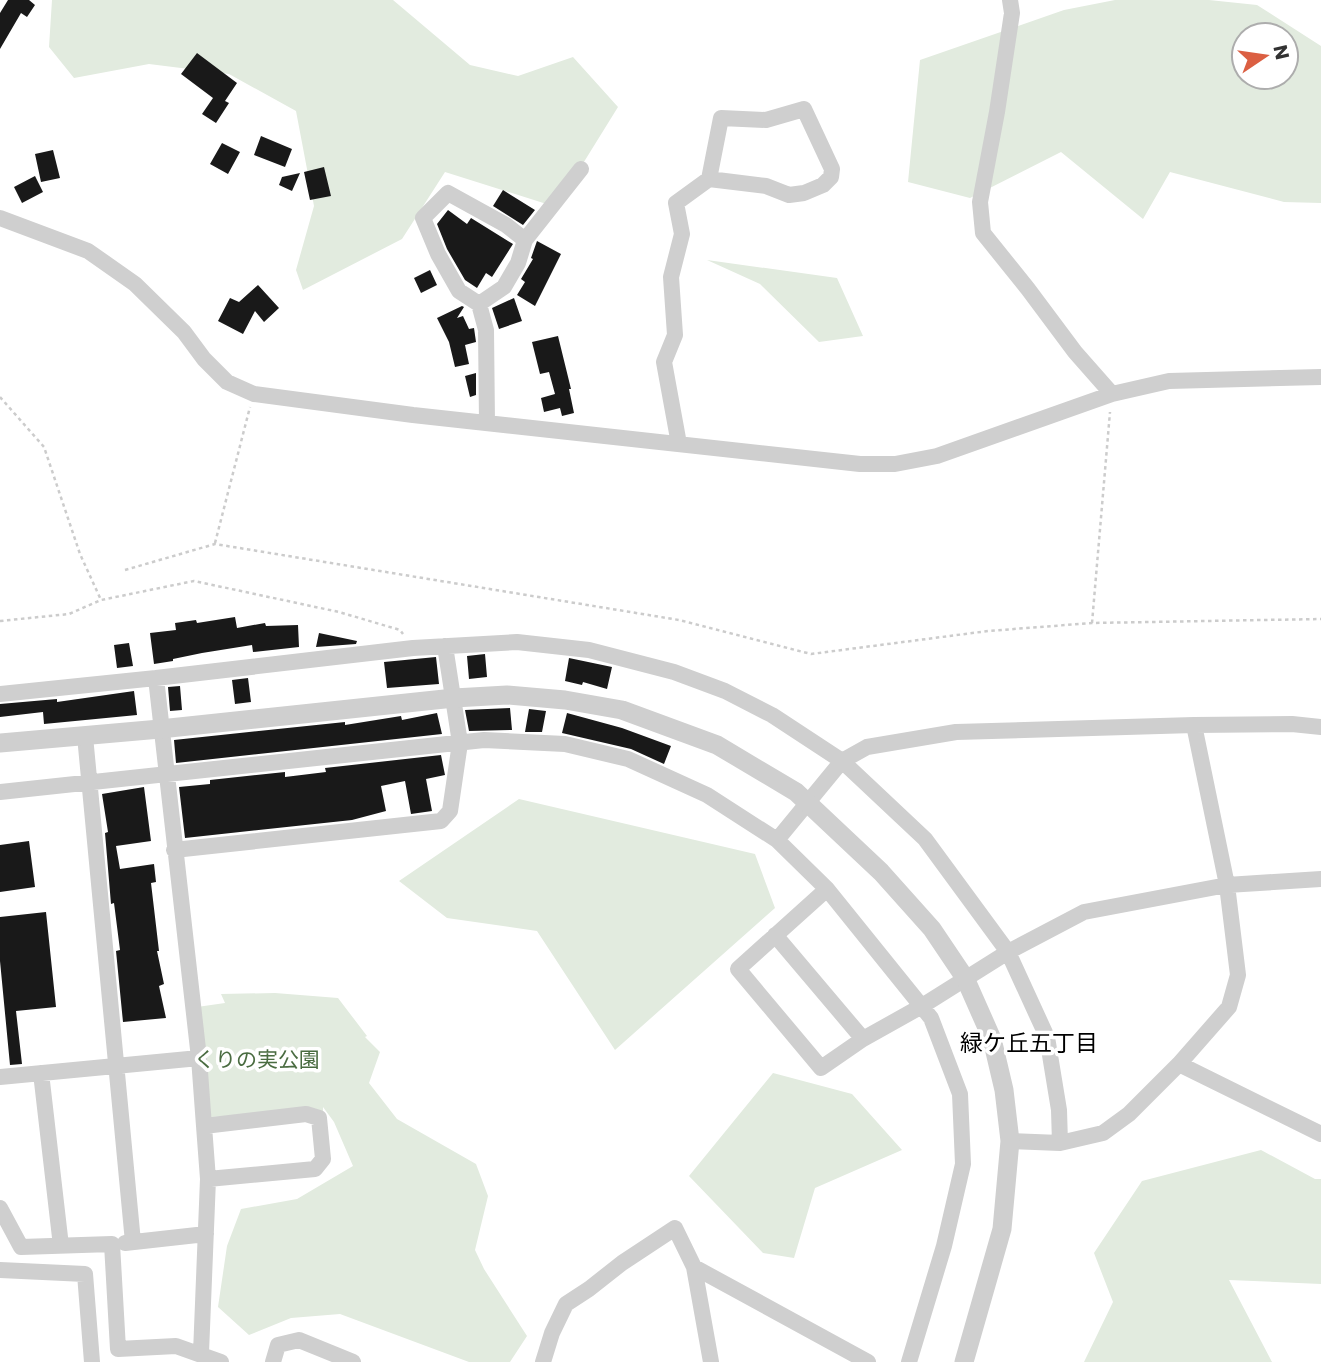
<svg xmlns="http://www.w3.org/2000/svg" width="1321" height="1362" viewBox="0 0 1321 1362" font-family="Poppins,'Noto Sans JP',sans-serif">
  <style>
    .green { fill: #e2ebdf; fill-rule: evenodd }
    .building { fill: #191919 }
    .lines { fill: none; stroke-linecap: round; stroke-linejoin: round }
    .path { stroke: #ccc; stroke-width: 2.5; stroke-dasharray: 3.5 3.5; stroke-linecap: butt }
    .minor { stroke: #cfcfcf; stroke-width: 16 }
    .tertiary { stroke: #cfcfcf; stroke-width: 19 }
    .labels { text-anchor: middle; dominant-baseline: central; stroke-width: 7; stroke-linejoin: round; paint-order: stroke }
    .park-label { font-size: 21px; fill: #4a6c41; stroke: #fff }
    .neighbourhood-label { font-size: 23px; fill: #000; stroke: #fff }
  </style>
  <rect width="100%" height="100%" fill="#fff"/>
  <path class="green" d="M52,0h341l77,65 48,11 55,-19 45,50 -62,100 -111,-35 -43,67 -99,51 -7,-20 18,-64 -18,-95 -67,-37 -80,-10 -75,14 -25,-31z
    M1115,0h94l48,5 64,41v157l-37,-1 -114,-30 -27,47 -82,-67 -91,46 -62,-16 12,-122 144,-50zM1244,35h42v42h-42z
    M707,260l130,18 26,58 -44,6 -59,-58z
    M519,799l236,55 20,54 -160,142 -78,-119 -90,-13 -48,-37z
    M275,993l63,5 29,38 -2,1 15,15 -11,31 28,36 79,45 12,32 -13,54 9,19 43,67 -17,26h-41l-129,-48 -49,4 -42,17 -31,-28 9,-61 14,-37 56,-10 56,-33 -19,-44 -11,-15v7l-114,3 -12,-110 28,-4 -4,-9z
    M773,1073l79,21 50,56 -87,38 -21,70 -31,-5 -74,-77z
    M1261,1150l54,29h6v105l-92,-4 43,82h-188l29,-60 -19,-49 48,-72z"/>
  <path class="building" d="M8,0h21l6,5 -8,12 -6,-4 -21,36v-36z
    M197,53l40,30 -12,18 4,2 -13,20 -14,-9 11,-16 -32,-24z
    M261,136l31,13 -7,18 -31,-12z
    M222,143l18,9 -12,22 -18,-10z
    M53,150l7,28 -19,4 -6,-28z
    M324,167l7,29 -21,4 -6,-28z
    M300,173l-8,18 -13,-6 3,-8z
    M35,176l8,16 -21,11 -8,-16z
    M503,190l32,20 -12,15 -30,-19z
    M448,210l19,14 4,-6 42,26 -21,33 -6,-4 -9,15 -12,-8 -18,-31 -10,-25z
    M537,241l24,13 -26,52 -18,-11 8,-13 -4,-3 12,-20 -2,-1z
    M430,270l7,15 -16,8 -7,-15z
    M258,285l21,23 -15,14 -9,-11 -12,23 -25,-13 12,-23 9,4z
    M514,298l8,23 -23,8 -7,-21z
    M462,306l2,1 -7,11 6,-2 6,13 5,-1 2,14 -11,3 4,19 -14,3 -6,-25 -12,-24z
    M558,336l13,53h-2l5,24 -12,3 -2,-8 -16,4 -3,-14 14,-4 -6,-22 -9,2 -8,-32z
    M476,373v22l-6,2 -5,-21z
    M235,617l2,11 28,-5 1,3 32,-1 1,22 -46,5 -1,-7 -50,8 -29,6v2l-19,3 -4,-31 26,-3 -1,-7 21,-3 1,3z
    M319,633l38,8 -1,3 -40,3z
    M129,643l4,23 -16,2 -3,-23z
    M485,654l2,23 -18,2 -2,-23z
    M436,657l3,27 -52,4 -3,-26z
    M569,658l43,9 -5,22 -24,-7 -1,3 -17,-4z
    M248,678l3,24 -16,2 -3,-24z
    M180,686l2,24 -12,1 -2,-24z
    M134,691l3,24 -93,9 -1,-12 -43,5v-13l57,-5v3z
    M510,708l2,22 -43,1 -4,-21z
    M529,709l17,2 -4,21h-17z
    M437,713l5,21 -266,29 -2,-23 171,-18v3l56,-9 1,4z
    M567,713l55,15 49,18 -7,18 -33,-15 -69,-16z
    M441,755l4,20 -19,4 6,32 -21,3 -6,-33 -24,5 5,25 -34,9 -167,18 -6,-51 31,-3v-4l75,-8v5l41,-5 -1,-4z
    M144,787l7,54 -35,5 4,23 34,-5 2,18 -5,1 8,68h-2l7,33 -5,2 7,32 -43,4 -7,-71 4,-1 -6,-47 -3,1 -6,-71 3,-1 -6,-38z
    M29,841l6,46 -35,5v-47z
    M46,912l10,95 -40,4 6,53 -12,1 -10,-104v-44z"/>
  <g class="lines">
    <path class="path" d="M0,397l44,50 36,107 21,46
      M215,543l35,-136
      M125,570l90,-26 464,76 132,34 177,-23 104,-8 229,-4
      M0,621l69,-7 32,-14 93,-19 145,31 61,18 3,4
      M1092,623l18,-211"/>
    <path class="minor" d="M1010,0l2,13 -15,99 -17,90 3,31 45,56 47,63 37,42
      M0,218l88,33 47,33 49,48 20,27 23,23 27,12 159,21 447,49h35l42,-8 175,-62 57,-13 152,-4
      M479,304l25,-17 14,-24 7,-23 56,-71
      M487,423l-1,-93 -7,-26 -20,-13 -21,-37 -15,-36 25,-25 58,32 19,15
      M679,444l-15,-82 11,-27 -4,-58 11,-43 -6,-31 33,-24 12,-61 45,2 38,-11 28,60 -1,8 -8,8 -19,8 -15,2 -23,-9 -57,-7
      M0,694l156,-16
      M85,736l48,506
      M0,792l484,-52 81,4 63,15 79,36 70,45 50,49 104,129 29,76 3,70 -19,82 -35,116
      M777,840l65,-79 25,-14 89,-15 238,-7 98,-1 29,3
      M174,850l267,-29 9,-10 10,-68 -15,-97
      M827,889l-89,80 83,99 42,-29 59,-33 86,-54 76,-40 143,-27 94,-6
      M775,935l88,104
      M1179,1064l142,70
      M41,1073l20,173
      M0,1077l199,-19
      M204,1126l102,-12 13,4 4,41 -8,10 -107,10
      M1010,1141l50,2 43,-10 26,-19 50,-50 50,-57 9,-32 -11,-90 -33,-160
      M0,1208l21,39 91,-3 6,105 58,-3 45,16
      M125,1243l81,-9
      M694,1267l174,95
      M0,1270l85,4 7,88
      M201,1353l7,-174 -4,-53 -5,-68 -43,-380 257,-30 104,-6 72,8 85,22 51,19 47,24 70,46 83,78 83,113 39,85 12,73 1,33
      M273,1362l5,-17 21,-5 54,22
      M543,1362l9,-29 14,-29 23,-15 33,-26 53,-35 19,39 17,95"/>
    <path class="tertiary" d="M0,743l160,-14 294,-31 53,-3 58,5 57,10 95,35 79,47 85,80 51,57 33,49 27,61 12,51 6,51 -8,88 -38,133"/>
  </g>
  <g class="labels">
    <g class="park-label">
      <text x="257" y="1059">くりの実公園</text>
    </g>
    <g class="neighbourhood-label">
      <text x="1029" y="1043">緑ケ丘五丁目</text>
    </g>
  </g>
  <g transform="translate(1265 56) rotate(77)"><circle r="33" fill="#ffffff" stroke="#adadad" stroke-width="2"/>
  <path d="M0-5L12 26L0 18L-12 26Z" fill="#db5f42"/>
  <text y="-10" font-size="19" font-weight="bold" text-anchor="middle" fill="#323232">N</text>
  </g>
</svg>
